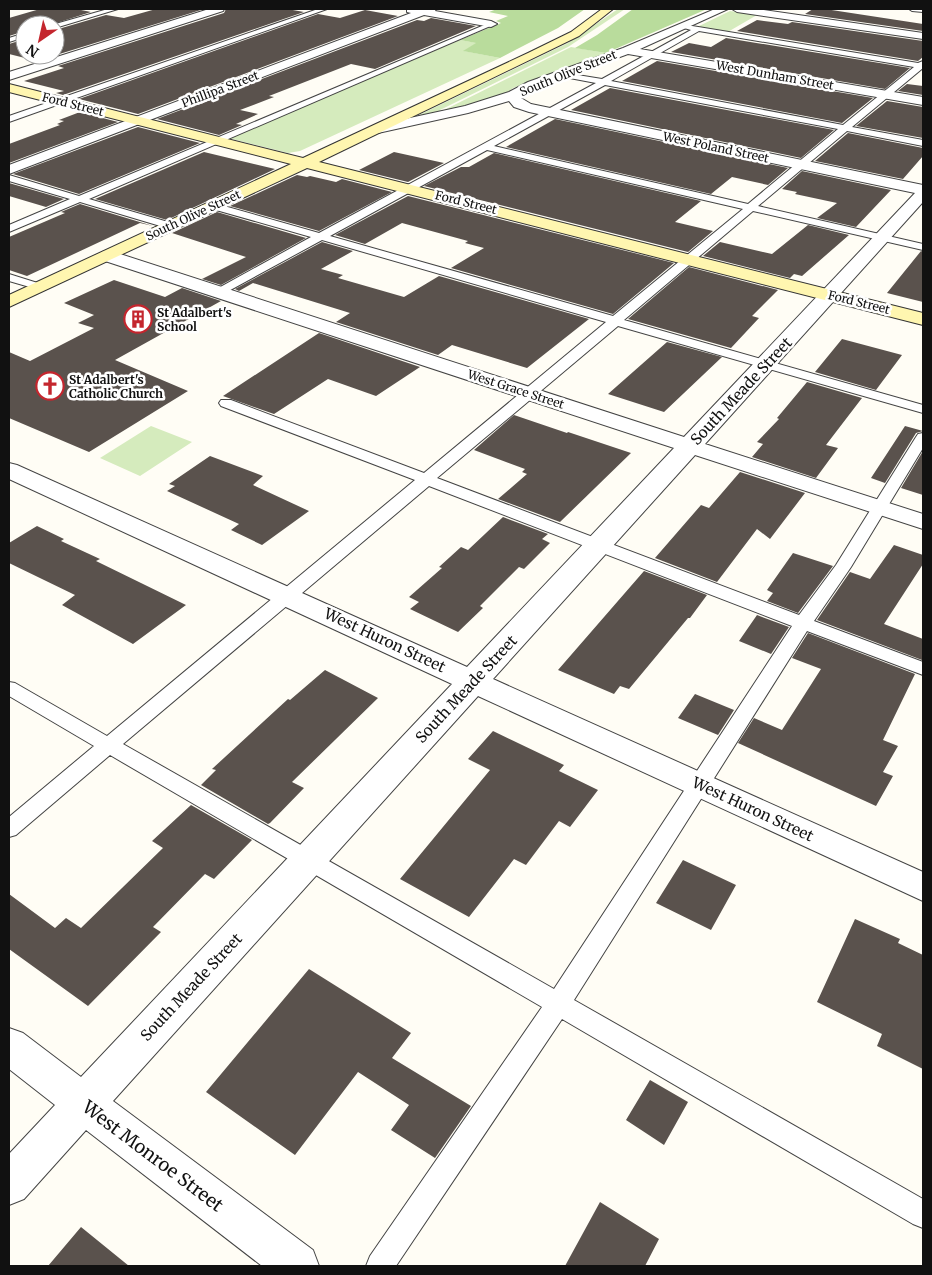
<svg xmlns="http://www.w3.org/2000/svg" width="932" height="1275" viewBox="0 0 932 1275" font-family="Merriweather,serif">
  <style>
    .green { fill: #d5ebbd }
    .forest { fill: #b9dc9c }
    .building { fill: #5a524d }
    .lines { fill: none; stroke-linecap: round; stroke-linejoin: round }
    .lane-casing { stroke: #444; stroke-width: 2 }
    .street-casing { stroke: #444; stroke-width: 2 }
    .secondary-casing { stroke: #333; stroke-width: 2 }
    .lane { fill: #fff; fill-rule: evenodd }
    .street { fill: #fff; fill-rule: evenodd }
    .secondary { fill: #fff6b0; fill-rule: evenodd }
    .labels { text-anchor: middle; dominant-baseline: central; stroke-width: 5; stroke-linejoin: round; paint-order: stroke }
    .far-street-label { font-size: 12px; fill: #111; stroke: #fff }
    .far-poi-label { font-size: 12px; font-weight: bold; fill: #111; stroke: #fff; text-anchor: start }
    .street-label { font-size: 15px; fill: #111; stroke: #fff }
    .near-street-label { font-size: 18px; fill: #111; stroke: #fff }
  </style>
  <rect width="100%" height="100%" fill="#fffdf5"/>
  <path class="green" d="M618,9h7l-57,38 -128,63 2,2 -27,5 153,-74z
    M730,11l27,4 -31,18 -31,-5z
    M460,40l17,3 -13,8 36,7 -200,93 -12,2 -60,-15z
    M571,47l35,6 -93,35 -9,7 -58,16 -2,-1z
    M151,426l41,16 -52,34 -40,-18z"/>
  <path class="forest" d="M497,9h88l-27,19 -58,30 -37,-7 13,-8 -16,-3 41,-17 -5,-2 12,-5 -19,-4z
    M633,9h74l-101,44 -31,-5 22,-13z"/>
  <path class="building" d="M40,9h36l15,3 -41,13h-25v6l-16,5v-18z
    M156,9h48l-167,52 -28,-7v-10l16,-5v16h30v-25l51,-15 18,3z
    M226,9h61l17,3 -241,83 -7,-2 8,-2 -40,-10 40,-13 -6,-2 166,-53z
    M813,9h12l98,15v7l-118,-17z
    M365,10l33,6 -260,98 -59,-15 239,-85 22,4z
    M431,18l45,8 -101,43 -24,-5 -82,32 5,1 -34,13 18,4 -22,10 6,1 -23,10 -62,-16 260,-99 7,1z
    M757,20l31,4 4,-2 131,19v16l-5,4 -181,-30z
    M726,38l184,30 -25,21 -214,-37 18,-9 22,4z
    M657,61l216,37 -31,25 -220,-42z
    M907,84l16,2v9l-25,-4z
    M610,88l224,42 -33,28 -230,-48z
    M887,101l36,6v31l-67,-12z
    M80,112l38,10 -109,41v-19l51,-19 -3,-1 7,-3 -5,-1z
    M555,119l233,49 -20,17 -36,-8 -21,17 -205,-47z
    M138,127l62,16 -121,51 -66,-20z
    M848,133l75,15v8l-20,23 -88,-18z
    M204,152l71,17 -108,51 -72,-21z
    M394,152l50,11 -36,19 -49,-12z
    M494,153l207,48 -26,21 38,9 -25,21 -264,-66 37,-19h8z
    M802,171l89,19 -35,37 -39,-9 20,-15 -42,-9 2,-2 -15,-3z
    M297,175l10,2 3,-1 26,6 6,-3 50,13 -73,39 -89,-25z
    M9,183l55,16 -18,8 -37,-11z
    M408,196l266,67 -61,51 -162,-46 33,-20 -19,-5 3,-2 -66,-18 -37,21 -30,-9z
    M80,204l73,22 -13,-3 -113,53 -18,-6v-33l56,-24 -4,-1z
    M217,212l89,26 -85,47 -19,-6 44,-22 -74,-24z
    M808,225l41,10 -47,41 -8,-2 -4,4 -87,-22 17,-14 52,12z
    M322,242l31,9 -32,18 22,6 -5,3 66,19 35,-21 150,43 -62,49 -75,-23 -14,10 -102,-33 14,-9 -97,-30 -14,8 -4,-2z
    M921,251l2,1v50l-36,-9z
    M689,267l89,23 -26,26 7,2 -28,30 -103,-29z
    M114,280l51,17 17,-9 39,13 -106,59 73,31 -99,61 -80,-34v-66l21,9 64,-33 -16,-5 16,-8 -30,-12z
    M319,333l101,34 -44,29 -48,-17 -54,35 -51,-18z
    M842,339l60,16 -26,35 -61,-18z
    M667,342l55,15 -58,55 -56,-18z
    M807,382l55,16 -36,47 12,3 -22,30 -64,-21 11,-13 -6,-2 22,-23 -2,-1z
    M514,415l53,18 1,-1 63,21 -71,69 -62,-23 29,-25 -5,-2 3,-3 -51,-19z
    M905,426l18,5 -7,2 -31,50 -14,-5z
    M923,451v44l-22,-7z
    M210,456l53,20 -10,9 56,26 -47,34 -31,-15 8,-6 -72,-33 8,-5 -6,-2z
    M740,472l65,21 -35,46 -13,-10 -40,53 -62,-24 46,-53 8,3z
    M503,517l45,17 -6,5 8,4 -26,26 -5,-2 -39,39 3,2 -25,24 -48,-23 9,-7 -10,-5 33,-29 -3,-1 22,-20 7,3z
    M37,526l27,13 -3,2 39,18 -4,2 90,44 -53,39 -71,-39 13,-10 -66,-32v-20z
    M894,545l29,10v9l-39,60 39,15 -1,21 -105,-40 33,-48 20,7z
    M793,553l40,13 -35,47 -31,-12 6,-8 -6,-3z
    M644,571l63,24 -17,23h-2l-59,71 -9,-3 -6,8 -56,-24z
    M757,615l32,12 -18,27 -32,-13z
    M808,633l107,41 -32,66 15,6 -15,26 10,4 -17,30 -138,-63 16,-25 28,12 39,-61 -29,-11z
    M325,670l53,28 -86,84 12,6 -34,35 -2,1 -67,-39 15,-15 -4,-1 76,-70 2,1z
    M695,694l39,16 -16,25 -40,-17z
    M493,731l71,34 -5,6 39,19 -28,37 -11,-6 -33,44 -12,-6 -45,58 -69,-38 90,-109 -22,-11z
    M191,805l61,35 -38,39 -9,-5 -52,53 8,5 -73,74 -79,-57v-55l46,34 11,-10 15,10 82,-80 -11,-7z
    M683,860l53,25 -25,45 -55,-27z
    M855,919l45,20 -2,4 25,12v114l-46,-23 5,-12 -65,-32z
    M309,969l102,64 -19,25 79,48 -36,52 -44,-28 18,-25 -51,-33 -63,83 -89,-63z
    M650,1080l38,22 -24,43 -38,-25z
    M600,1202l59,37 -14,27h-80z
    M81,1227l48,39h-81z"/>
  <g class="lines">
    <g class="lane-casing">
      <path id="lane" d="M108,9h10l-63,19v-3h-3z
        M318,9h9l-318,113v-6z
        M909,9h14v3l-11,-1z
        M489,23l6,1 -406,175 86,25 1,2 -1,2h-8l-87,-26 -71,30v-7l61,-26 -61,-18v-6l70,21z
        M686,25l232,38 5,-2v7l-71,59 71,13v6l-76,-15 -89,75 165,38v6l-170,-39 -129,109 299,85v8l-305,-87 -181,152 362,137 37,-50 80,-128 2,-3 5,-1v15l-72,119 -37,54 109,41v13l-116,-44 -233,369 349,199v29l-10,-4 -351,-205 -166,247h-30l4,-10 172,-249 -432,-252 -94,80 -7,2v-20l85,-71 -85,-50v-14l6,1 92,53 308,-256 -194,-74 -2,-3 2,-3h10l193,73 182,-151 -284,-82 -99,54h-8l-2,-2 2,-2 96,-53 -102,-29v-4h8l102,29 277,-150 -37,-7v-4l43,7 89,-49 -7,-2 -2,-1zM699,31l215,36 -71,58 -232,-44zM605,85l233,44 -90,75 -254,-58zM487,150l256,59 -130,107 -283,-80zM429,486l363,140 -238,363 -431,-245z
        M25,33v4l-16,5v-4z
        M9,274l35,11 2,2 -6,3 -31,-9z"/>
    </g>
    <g class="street-casing">
      <path id="street" d="M209,9h15l-1,2 -214,69v-8z
        M407,9h29l-1,2 56,10 6,3 -6,3 -67,-12 -415,159v-9l402,-152 -4,-1z
        M715,9h13l-88,40 283,48v8l-295,-51 -92,34 -15,10 10,6 392,81v17l-218,242 218,70v15l-228,-74 -202,224 430,193v29l-445,-205 -365,405 200,149 6,16h-57l-176,-136 -62,69 -15,6v-51l46,-49 -46,-36v-41l14,5 58,44 371,-393 -443,-205v-16l8,2 450,202 207,-219 -572,-188 -3,-4 3,-4 6,-1 6,1 570,185 231,-244 -386,-81 -15,-5 -5,-6 -41,12 -90,20 -7,-4 2,-3 92,-20 44,-14 19,-10 95,-34z
        M732,9h25l166,24v6l-186,-27z"/>
    </g>
    <g class="secondary-casing">
      <path id="secondary" d="M602,9h11l-34,27 -260,126 604,151v12l-616,-157 -298,139v-12l282,-131 -282,-72v-8l294,74 225,-105 43,-21z"/>
    </g>
    <use href="#lane" class="lane"/>
    <use href="#street" class="street"/>
    <use href="#secondary" class="secondary"/>
  </g>
  <defs>
    <g id="building-ring" transform="scale(1.4375)"><circle r="9.5" fill="#fff" stroke="#c4262e" stroke-width="1.5"/><path d="M-4-6H4V6H1V3H-1V6H-4ZM-2.5-4.3h1.7v1.8h-1.7ZM.8-4.3h1.7v1.8H.8ZM-2.5-1h1.7V.8h-1.7ZM.8-1h1.7V.8H.8Z" fill="#c4262e"/></g>
    <g id="church-ring" transform="scale(1.4375)"><circle r="9.5" fill="#fff" stroke="#c4262e" stroke-width="1.5"/><path d="M-1.2-6h2.4v3.5h3.3v2.4h-3.3V6h-2.4V-.1h-3.3v-2.4h3.3Z" fill="#c4262e"/></g>
  </defs>
  <g fill-rule="evenodd">
    <use href="#building-ring" x="138" y="319"/>
    <use href="#church-ring" x="50" y="386"/>
  </g>
  <g class="labels">
    <g class="far-street-label">
      <text transform="translate(568 73) rotate(-22)">South Olive Street</text>
      <text transform="translate(775 75) rotate(10)">West Dunham Street</text>
      <text transform="translate(220 89) rotate(-21)">Phillipa Street</text>
      <text transform="translate(73 104) rotate(14)">Ford Street</text>
      <text transform="translate(716 147) rotate(12)">West Poland Street</text>
      <text transform="translate(466 202) rotate(14)">Ford Street</text>
      <text transform="translate(193 215) rotate(-25)">South Olive Street</text>
      <text transform="translate(859 302) rotate(14)">Ford Street</text>
      <text transform="translate(516 389) rotate(18)">West Grace Street</text>
    </g>
    <g class="far-poi-label">
      <text x="157" y="312">St Adalbert's<tspan x="157" dy="14">School</tspan></text>
      <text x="69" y="379">St Adalbert's<tspan x="69" dy="14">Catholic Church</tspan></text>
    </g>
    <g class="street-label">
      <text transform="translate(741 391) rotate(-47)">South Meade Street</text>
      <text transform="translate(385 640) rotate(25)">West Huron Street</text>
      <text transform="translate(466 689) rotate(-47)">South Meade Street</text>
      <text transform="translate(753 809) rotate(25)">West Huron Street</text>
      <text transform="translate(191 987) rotate(-47)">South Meade Street</text>
    </g>
    <g class="near-street-label">
      <text transform="translate(153 1156) rotate(37)">West Monroe Street</text>
    </g>
  </g>
  <rect width="932" height="1275" fill="none" stroke="#111111" stroke-width="20"/>
  <g transform="translate(40 40) rotate(214)"><circle r="24" fill="#ffffff" stroke="#a0a0a0"/>
  <path d="M0-4L9 19L0 12L-9 19Z" fill="#c4262e"/>
  <text y="-8" font-size="14" font-weight="bold" text-anchor="middle" fill="#111111">N</text>
  </g>
</svg>
